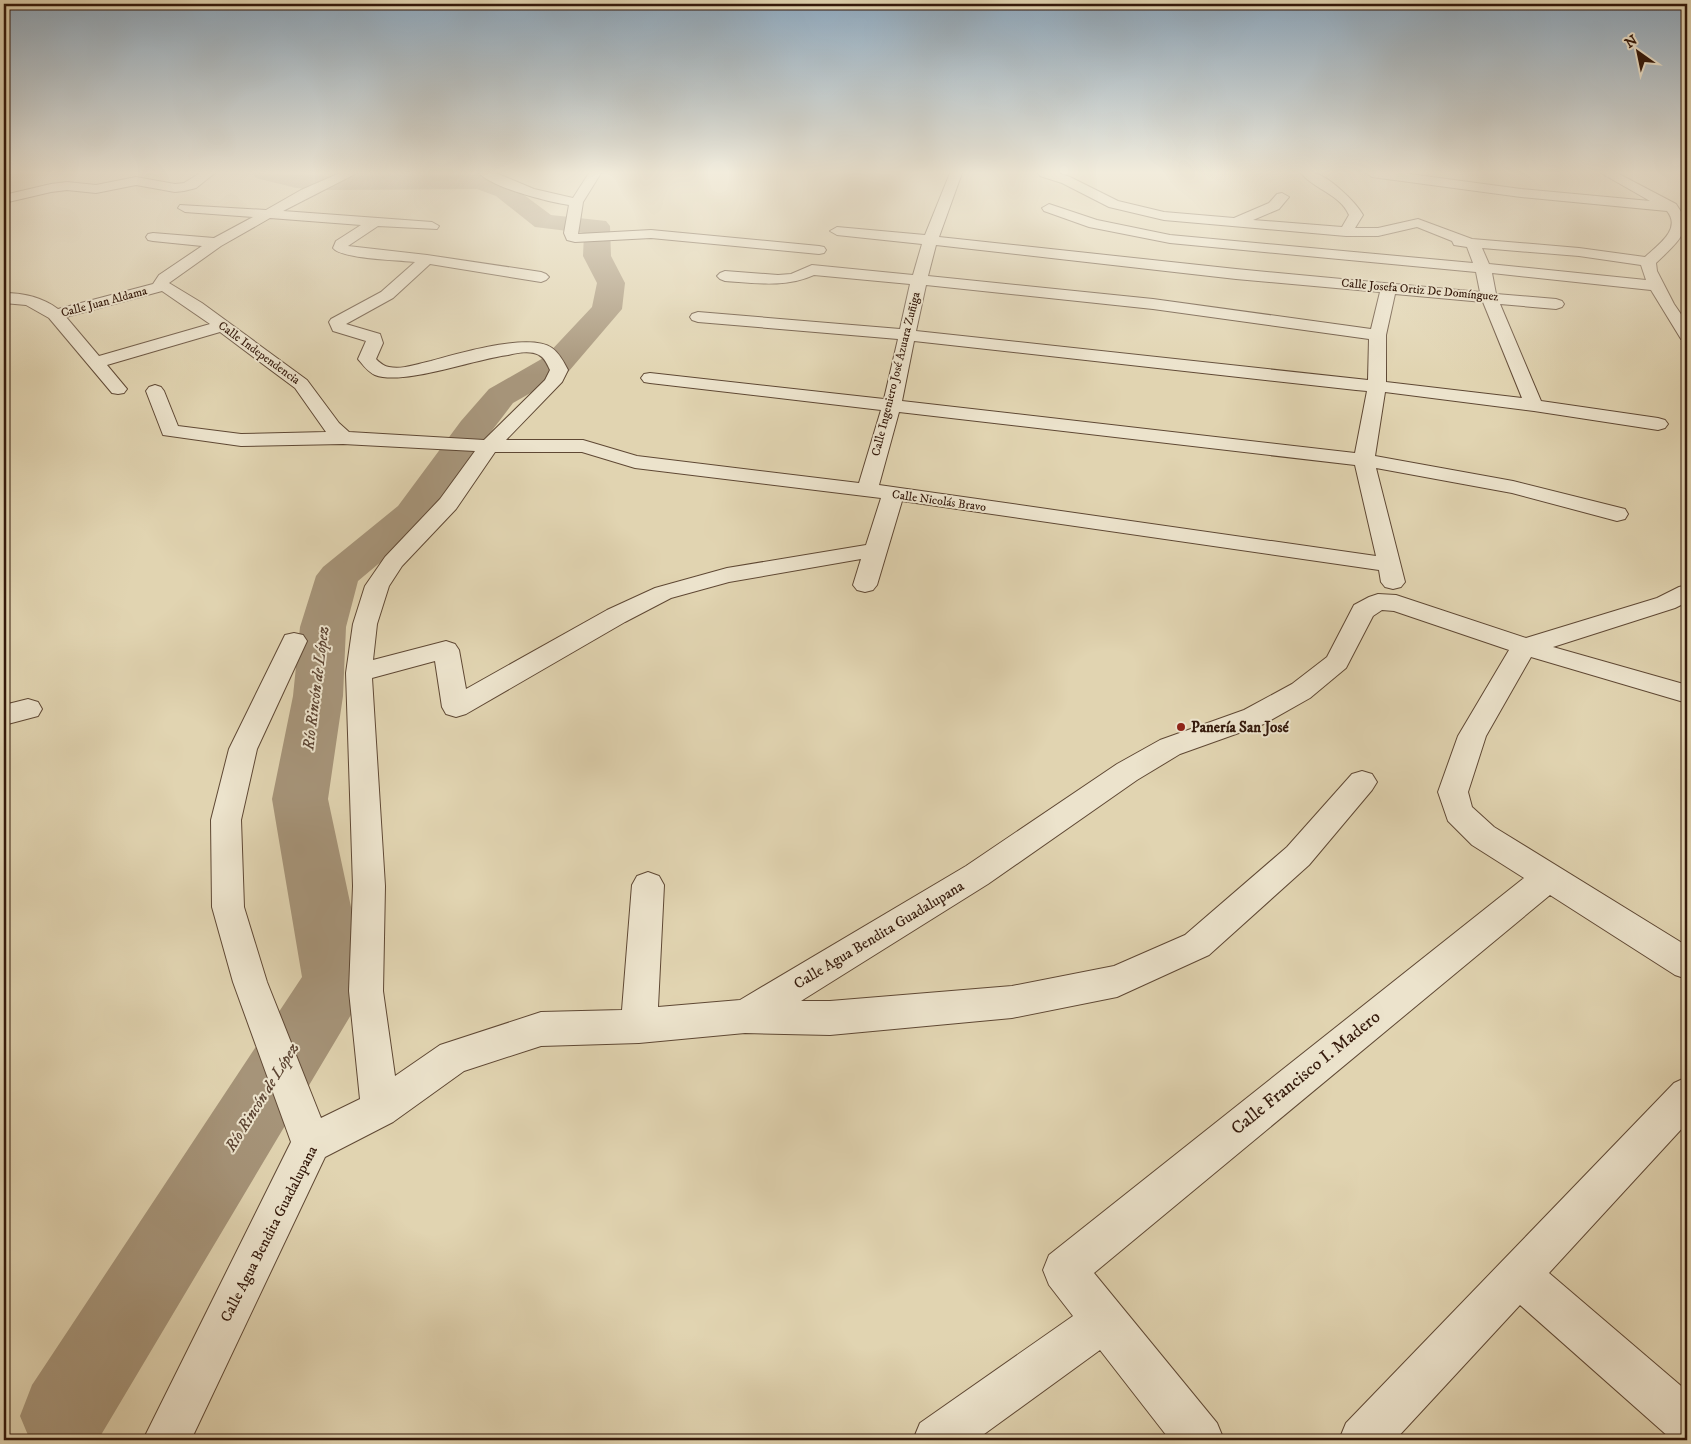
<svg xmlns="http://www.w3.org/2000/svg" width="1691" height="1444" viewBox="0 0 1691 1444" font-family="'IM FELL DW Pica',serif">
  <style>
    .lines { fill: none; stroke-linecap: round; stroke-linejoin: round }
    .river { fill: #a69479; fill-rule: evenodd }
    .street-casing { stroke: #5f4834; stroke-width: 2 }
    .street { fill: #ece3cc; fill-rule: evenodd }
    .poi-dot { fill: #8f2418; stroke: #ece3cc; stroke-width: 2 }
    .labels { text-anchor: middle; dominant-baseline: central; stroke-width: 4; stroke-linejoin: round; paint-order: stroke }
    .far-street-label { font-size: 12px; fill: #34190b; stroke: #ece3cc }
    .poi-label { font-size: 15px; font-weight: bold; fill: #34190b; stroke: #ece3cc; text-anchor: start }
    .street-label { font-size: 15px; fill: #34190b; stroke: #ece3cc }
    .water-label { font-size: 16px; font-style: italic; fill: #5c4432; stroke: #ece3cc }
    .near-street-label { font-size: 18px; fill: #34190b; stroke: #ece3cc }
  </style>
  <rect width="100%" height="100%" fill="#e1d4b1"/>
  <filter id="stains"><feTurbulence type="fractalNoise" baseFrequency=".004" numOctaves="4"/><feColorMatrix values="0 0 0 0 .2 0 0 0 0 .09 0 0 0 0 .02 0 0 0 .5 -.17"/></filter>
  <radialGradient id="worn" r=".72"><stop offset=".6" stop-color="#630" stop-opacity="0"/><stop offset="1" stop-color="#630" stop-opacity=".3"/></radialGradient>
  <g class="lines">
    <path class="river" d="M253,173l74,3 153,-1 32,11 39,29 55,6 4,5 1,30 14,27 -3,26 -53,62 -56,32 -26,34 -61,87 -68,57 -12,46 -3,69 -15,103 39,183 -9,21 -260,437h-68l-10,-24 12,-31 270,-408 -30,-178 21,-103 7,-69 16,-51 7,-9 75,-61 63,-85 28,-32 56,-32 47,-50 5,-24 -14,-27 1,-23 -49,-6 -39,-31 -19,-7 -150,1 -31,-2 -40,-10z"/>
    <g class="street-casing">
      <path id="street" d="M200,173h15l-19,15 -12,3 -9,1 -39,-7 -40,8 -29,-3 -16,2 -47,11v-8l47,-11 16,-2 29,3 40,-8 39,7 9,-1z
        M340,173h17l-74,38 149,11 7,4 -2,3 -59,-3 -30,20 79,9 114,17 5,2 3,3 -3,3 -5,2 -111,-18 -37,34 -47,26 34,10 3,9 -7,16c3,3 7,7 13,8 13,3 28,-3 42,-6 26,-7 98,-29 121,-13 7,5 12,14 16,22l-6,12 -56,58h77l54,16 222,27 22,-73 -231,-27 -6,-1 -3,-4 3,-4 6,-1 234,26 14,-60 -200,-17 -6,-2 -2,-3 2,-3 6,-2 202,17 10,-45 -96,-9c-29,13 -58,8 -89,6l-5,-2 -3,-3 3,-3 5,-2 53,4 13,-1 21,-9 101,10 9,-31 -85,-9 -7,-4 7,-4 88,8 25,-62h12l-23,64 297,32 244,23 -4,-20 -306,-29 -81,-16 -45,-16 -2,-3 7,-4 48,16 73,15 303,28 -6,-16 -13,-2 -2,-4 -35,-14 -39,9h-32l-182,-16 -55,-13 -47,-24 -22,-7 -2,-3h20l12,4 48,24 46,11 70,6 35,-15 8,-9 5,-1 7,4 -10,12 -26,11 89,7 7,-12c-9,-21 -34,-25 -48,-42 4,0 9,0 12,0 15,2 43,29 50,42l-8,13h23l40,-9 54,20 107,9 66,9c13,-12 37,-28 22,-46l-146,-14 -149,-20 -6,-4h36l119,16 129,12 -49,-28h16l59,31 11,17c-2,17 -20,31 -31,42l1,8 17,33 13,19v17l-6,-1 -30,-49 -159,-17 4,21 60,5 6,2 2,3 -2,3 -6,2 -56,-5 41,97 117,17 7,2 3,4 -3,4 -7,2 -124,-19 -149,-19 -10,64 138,25 112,28 3,5 -3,5 -8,2 -105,-28 -136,-25 29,114 -4,5 -8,2 -8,-2 -4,-5 -2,-12 -477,-69 -25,84 -4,5 -8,2 -8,-2 -4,-5 8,-26 -132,23 -58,16 -46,24 -159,92 -10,3 -10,-3 -4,-7 -7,-46 -63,17 13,208 -2,105 12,85 45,-31 101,-33 81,-2 10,-125 5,-9 11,-4 11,4 5,9 -6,122 82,-7 226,-134 151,-102 43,-24 84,-30 48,-26 35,-27 27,-52 15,-8 9,-3 18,1 130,43 131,-40 22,-11 8,-2v17l-12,6 -122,39 134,38v18l-156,-46 -45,79 -18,56 4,15 22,20 193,119v33l-12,-4 -125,-80 -456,378 123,150 7,17h-54l-70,-90 -124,90h-63l7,-17 153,-107 -24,-31 -6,-15 6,-15 475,-377 -52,-33 -24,-24 -10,-29 20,-56 51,-86 -115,-39 -12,-1 -9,6 -27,52 -36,30 -46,26 -84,30 -43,26 -149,104 -187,117h29l182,-15 102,-20 71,-31 102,-88 65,-73 10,-3 10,3 5,8 -5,8 -63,75 -100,90 -92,42 -105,21 -182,17 -85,-2 -106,10 -98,3 -77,25 -71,51 -68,35 -134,283h-48l148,-298 -58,-160 -21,-75 -1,-87 18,-71 56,-114 9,-2 9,2 4,6 -50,108 -16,71 3,87 23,75 54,136 39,-19 -11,-108 4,-105 -7,-213 7,-49 12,-38 20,-29 55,-58 35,-48 -132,-7 -102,2 -78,-11 -17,-44 3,-4 6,-2 6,2 3,4 14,35 63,8 85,-2 -31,-44 -75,-56 -113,33 20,24 -3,4 -6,1 -6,-1 -63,-75 -23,-13 -22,-2v-10c19,0 38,4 54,16l95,-25 6,-9 43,-29 -49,-5 -5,-1 -2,-3 2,-3 5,-1 61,5 39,-21 -68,-5 -7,-4 2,-3 86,5 35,-20zM270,218l91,7 -25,16 -3,7c8,11 66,12 82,14l-34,30 -50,27 -2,3 4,9 33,10 -8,18c5,6 10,13 17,16 28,11 100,-16 133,-20 9,-2 22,-5 31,0 6,3 8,9 11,15l-5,10 -61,60 -135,-8 -10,-9 -32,-43 -105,-77 -33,-20 52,-37zM936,245l300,34 144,13 -9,37 -218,-30 -225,-23zM1482,248l97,8 62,9 5,15 -157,-16zM926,285l227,24 216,30 -1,41 -452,-49zM162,291l48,33 -111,32 -33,-39zM1395,294l88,8 39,96 -136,-16v-47zM914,341l442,49 11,1 -12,62 -453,-52zM899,412l456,53 21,91 -497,-71zM495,452h87l53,16 246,30 -15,47 -139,23 -72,20 -48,22 -141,79 -7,-39 -4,-6 -9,-3 -73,19 4,-36 12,-38 13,-20 54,-57z
        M479,173h17l38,16 39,9 16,-25h12l-18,29 -5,32 73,-4 168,16 5,1 2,3 -2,3 -5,1 -168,-16 -76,4 -8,-2 -3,-7 5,-28c-20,-3 -76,-17 -90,-32z
        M28,699l10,3 4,7 -4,7 -34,9v-20z
        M1687,1077v46l-138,150 138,118v49h-10l-7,-2 -150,-133 -125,135h-56l7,-17 328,-340z"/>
    </g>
    <use href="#street" class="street"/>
  </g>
  <linearGradient id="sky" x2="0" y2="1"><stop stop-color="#8da7bc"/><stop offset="0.46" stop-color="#f2ecdc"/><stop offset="1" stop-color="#f2ecdc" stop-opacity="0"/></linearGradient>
  <rect width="1691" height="375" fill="url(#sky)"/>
  <circle class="poi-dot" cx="1181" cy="727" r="5"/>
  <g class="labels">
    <g class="far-street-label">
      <text transform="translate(1420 290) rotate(5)">Calle Josefa Ortiz De Domínguez</text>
      <text transform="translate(104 302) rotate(-15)">Calle Juan Aldama</text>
      <text transform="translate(259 353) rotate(36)">Calle Independencia</text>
      <text transform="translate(896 374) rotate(-76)">Calle Ingeniero José Azuara Zuñiga</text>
      <text transform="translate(939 501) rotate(8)">Calle Nicolás Bravo</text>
    </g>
    <g class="poi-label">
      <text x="1191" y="727">Panería San José</text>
    </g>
    <g class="street-label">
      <text transform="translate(879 935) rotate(-31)">Calle Agua Bendita Guadalupana</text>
      <text transform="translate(269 1234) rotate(-63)">Calle Agua Bendita Guadalupana</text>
    </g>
    <g class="water-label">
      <text transform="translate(316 688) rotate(-83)">Río Rincón de López</text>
      <text transform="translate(262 1097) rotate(-58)">Río Rincón de López</text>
    </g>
    <g class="near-street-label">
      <text transform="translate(1306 1073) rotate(-39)">Calle Francisco I. Madero</text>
    </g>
  </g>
  <rect width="1691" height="1444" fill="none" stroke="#e1d4b1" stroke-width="20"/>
  <rect x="5" y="5" width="1681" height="1434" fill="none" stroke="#34190b" stroke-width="2.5"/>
  <rect x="10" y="10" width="1671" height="1424" fill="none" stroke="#34190b"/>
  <g transform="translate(1638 52) rotate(327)" stroke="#ece3cc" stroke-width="4" paint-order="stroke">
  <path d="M0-4L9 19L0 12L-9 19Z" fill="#34190b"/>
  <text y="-8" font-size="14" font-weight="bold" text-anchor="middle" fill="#34190b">N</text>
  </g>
  <rect width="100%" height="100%" filter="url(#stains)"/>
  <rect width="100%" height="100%" fill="url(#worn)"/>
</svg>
